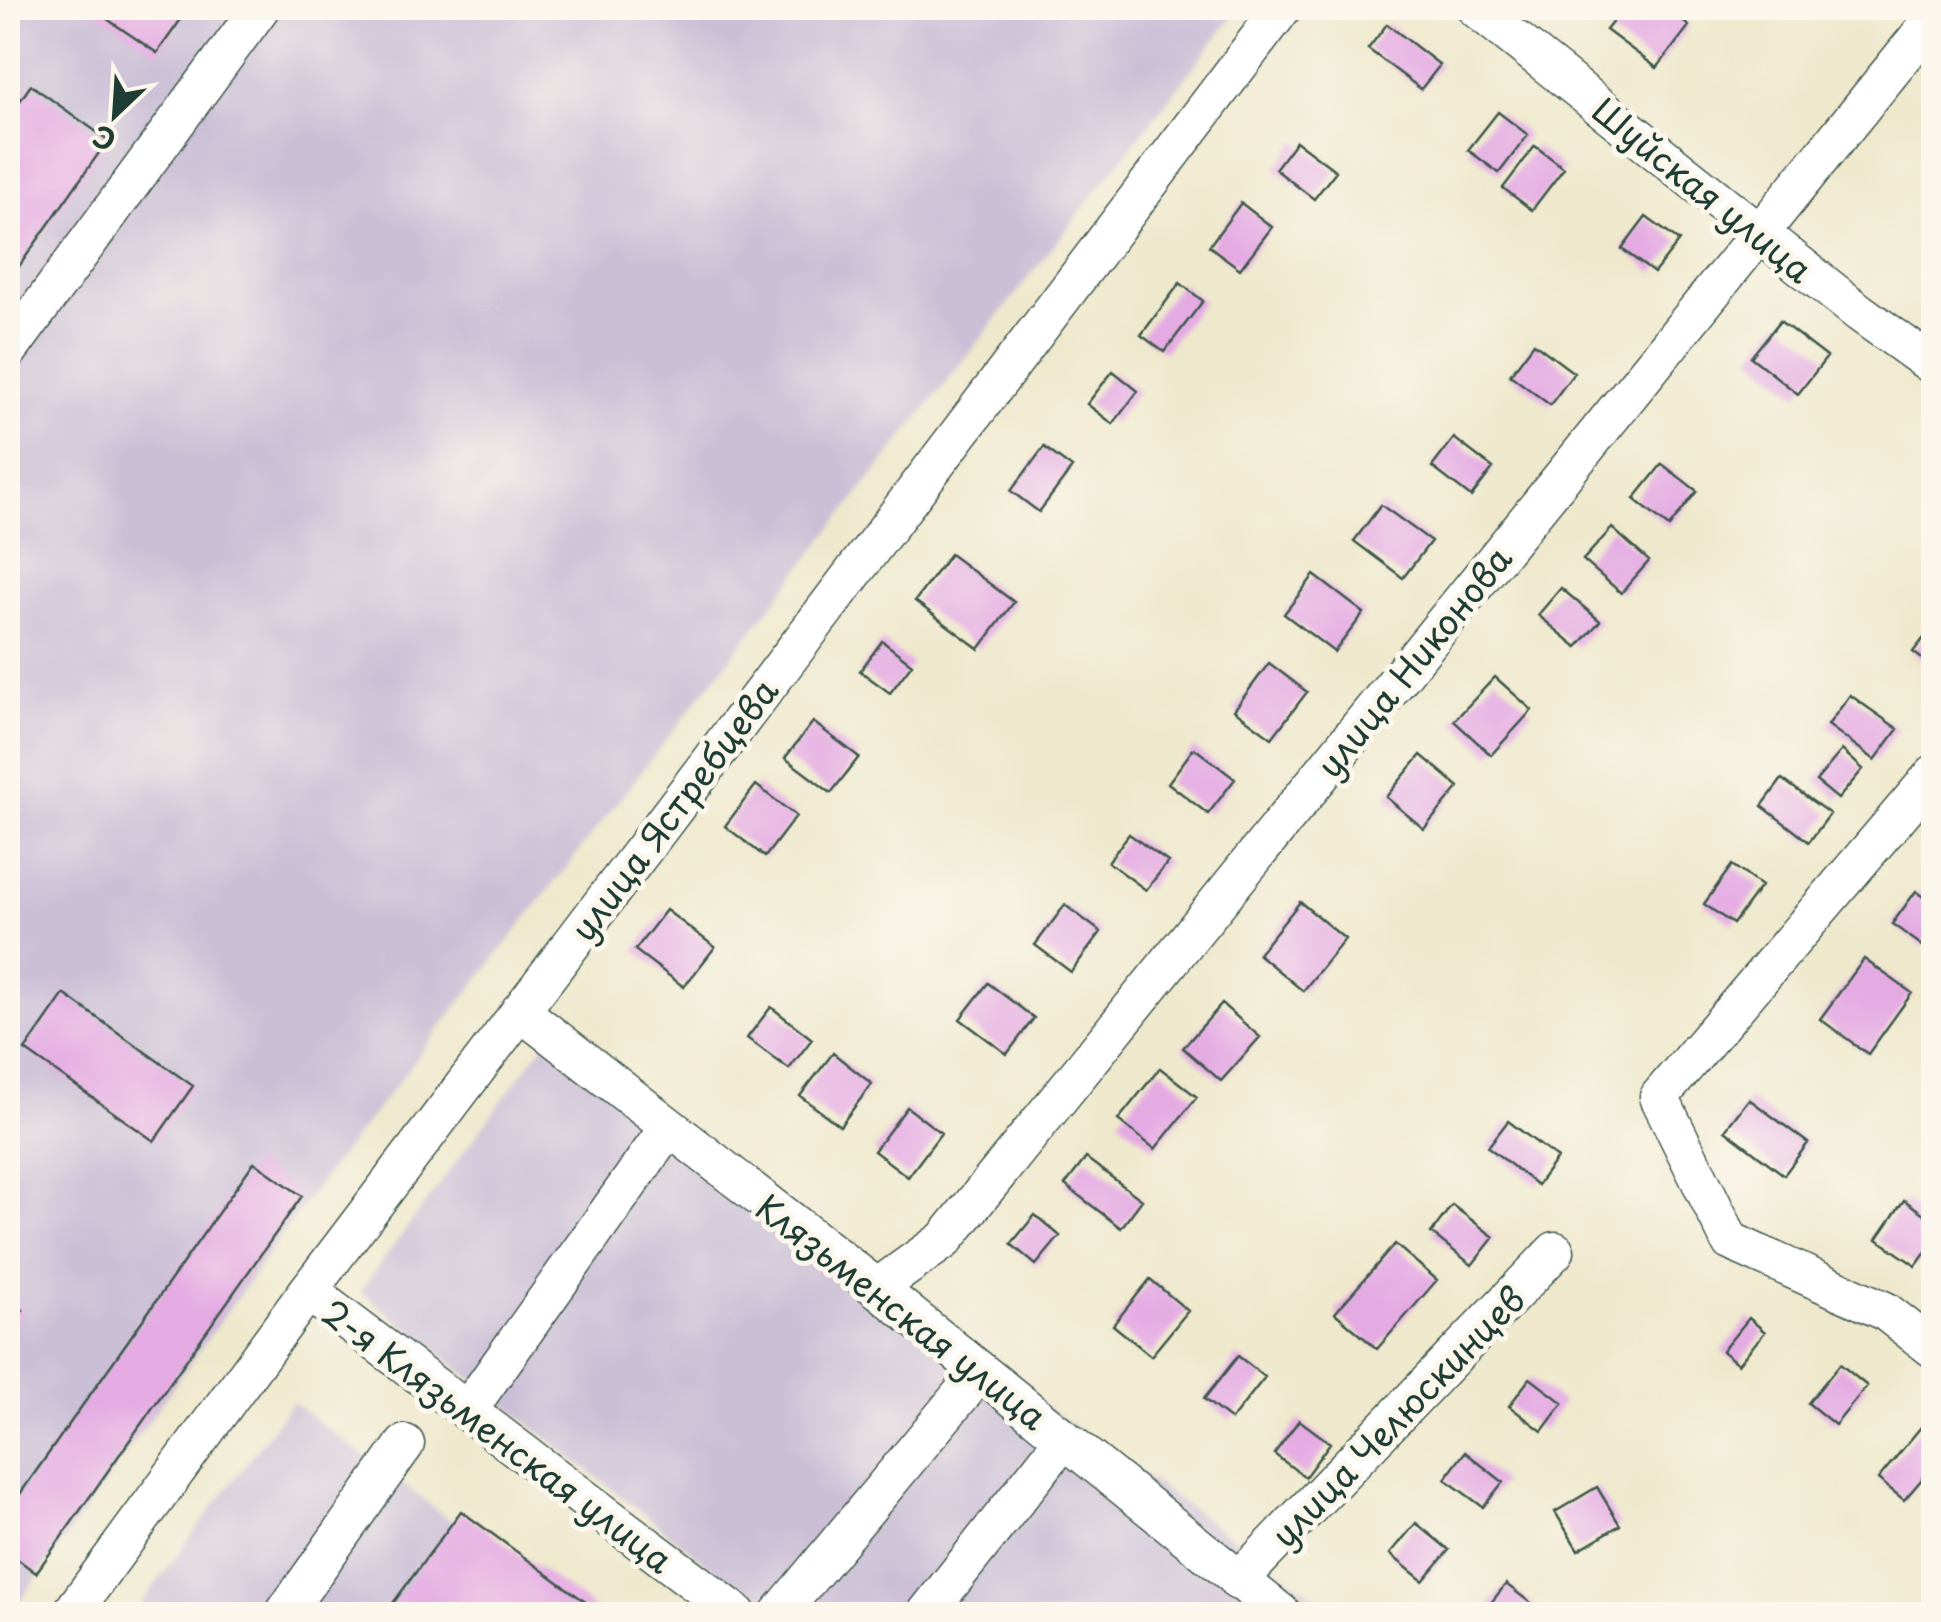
<svg xmlns="http://www.w3.org/2000/svg" width="1941" height="1622" viewBox="0 0 1941 1622" font-family="'Playpen Sans',sans-serif">
  <style>
    .industrial { fill: #cabfd6 }
    .building { fill: #e4abe3 }
    .lines { fill: none; stroke-linecap: round; stroke-linejoin: round }
    .minor-casing { stroke: #3e574b; stroke-width: 41 }
    .minor { stroke: #fff; stroke-width: 38 }
    .labels { text-anchor: middle; dominant-baseline: central; stroke-width: 10; stroke-linejoin: round; paint-order: stroke }
    .street-label { font-size: 35px; fill: #1f3d34; stroke: #fbf7ec }
  </style>
  <rect width="100%" height="100%" fill="#fbf7ec"/>
  <filter id="ink" filterUnits="userSpaceOnUse"><feTurbulence type="fractalNoise" baseFrequency=".01" numOctaves="2"/><feDisplacementMap in="SourceGraphic" scale="20" xChannelSelector="R" yChannelSelector="G"/><feConvolveMatrix kernelMatrix="1 2 1 2 8 2 1 2 1" color-interpolation-filters="sRGB"/></filter>
  <filter id="wash" filterUnits="userSpaceOnUse"><feTurbulence type="fractalNoise" baseFrequency=".0048" numOctaves="4" result="noise"/><feDisplacementMap in="SourceGraphic" scale="40" xChannelSelector="R" yChannelSelector="G"/><feGaussianBlur stdDeviation="2.25" result="paint"/><feColorMatrix in="noise" values="0 0 0 0 0 0 0 0 0 0 0 0 0 0 0 0 0 1.4 0 .05"/><feComposite in="paint" operator="in"/></filter>
  <g filter="url(#wash)">
    <rect width="100%" height="100%" fill="#eee8cc"/>
    <path class="industrial" d="M8,8h1232l-922,1176 -307,430h-3z
      M549,1037l328,251 464,326h-570l-411,-323z
      M292,1402l285,212h-444z"/>
    <g id="blocks">
      <path class="building" d="M91,8h98l-32,45z
        M1624,8h41l24,18 -32,42 -51,-38z
        M1387,24l53,41 -19,24 -53,-40z
        M31,85l77,55 -100,142v-164z
        M1498,112l30,23 -29,38 -31,-23z
        M1296,141l40,30 -22,28 -39,-30z
        M1535,146l29,22 -32,42 -29,-22z
        M1241,203l31,24 -32,42 -31,-23z
        M1646,217l33,24 -25,32 -32,-24z
        M1180,283l23,18 -39,51 -23,-17z
        M1780,321l47,36 -29,37 -47,-37z
        M1534,343l40,30 -24,32 -40,-30z
        M1113,371l25,20 -25,33 -26,-20z
        M1454,438l39,30 -22,29 -39,-30z
        M1044,447l28,21 -33,44 -28,-21z
        M1662,464l35,27 -28,36 -35,-28z
        M1381,505l50,36 -28,37 -49,-37z
        M1612,528l37,33 -28,32 -38,-33z
        M950,554l64,48 -35,47 -64,-48z
        M1314,575l50,38 -30,39 -50,-38z
        M1561,588l39,33 -23,26 -39,-32z
        M1934,625v43l-21,-16z
        M882,641l30,23 -22,29 -30,-22z
        M1269,663l38,29 -35,46 -38,-28z
        M1495,677l37,33 -41,45 -37,-34z
        M1850,695l48,34 -23,31 -47,-35z
        M813,722l46,35 -28,36 -46,-35z
        M1194,748l41,31 -27,35 -40,-31z
        M1842,750l21,19 -25,30 -22,-18z
        M1421,755l38,32 -35,42 -38,-32z
        M1782,779l48,35 -21,28 -47,-36z
        M756,785l40,31 -31,41 -40,-31z
        M1129,834l39,28 -22,28 -38,-28z
        M1732,865l29,21 -28,38 -29,-20z
        M1916,891l18,13v28l-11,14 -31,-22z
        M1300,902l45,37 -42,52 -45,-37z
        M1065,905l36,27 -30,40 -36,-27z
        M666,910l49,37 -31,40 -49,-37z
        M1864,959l48,34 -44,61 -48,-35z
        M988,983l46,35 -27,36 -47,-35z
        M64,994l129,92 -39,55 -129,-91z
        M1222,1004l38,33 -39,44 -38,-33z
        M771,1007l41,32 -23,30 -42,-31z
        M833,1053l39,31 -32,42 -40,-30z
        M1160,1068l37,29 -42,52 -37,-29z
        M1749,1099l59,44 -24,32 -59,-45z
        M907,1107l34,26 -33,44 -34,-26z
        M1508,1121l49,37 -20,27 -49,-38z
        M1086,1158l56,42 -21,28 -56,-43z
        M254,1162l48,34 -266,377 -28,-21v-41z
        M1904,1200l30,21v20l-18,25 -39,-27z
        M1452,1205l42,32 -22,28 -41,-32z
        M1035,1215l25,21 -24,29 -25,-21z
        M1395,1244l42,36 -60,69 -42,-36z
        M1150,1279l38,32 -37,45 -38,-31z
        M8,1299l15,11 -15,21z
        M1749,1318l16,14 -27,32 -16,-13z
        M1238,1356l27,21 -34,43 -27,-21z
        M1840,1364l27,22 -32,39 -27,-22z
        M1530,1378l33,25 -21,28 -33,-25z
        M1299,1420l31,23 -25,34 -31,-23z
        M1921,1427l13,10v28l-30,35 -26,-21z
        M1465,1452l38,30 -20,25 -38,-28z
        M1597,1487l23,38 -42,25 -23,-38z
        M461,1511l141,103h-217z
        M1416,1523l33,27 -26,31 -33,-27z
        M1506,1584l39,30h-63z"/>
    </g>
  </g>
  <g filter="url(#ink)">
    <use href="#blocks" fill-opacity="0" stroke="#3e574b" stroke-width="2.5"/>
    <g class="lines">
      <g class="minor-casing">
        <path id="minor" d="M1476,8l384,305 74,53
          M8,351l252,-343
          M1934,774l-275,323 71,144 155,70 49,38
          M520,1011l357,277 405,326
          M877,1288l67,-48 990,-1222
          M308,1291l429,323
          M467,1411l202,-284
          M1238,1581l317,-330
          M71,1614l237,-323 974,-1283
          M284,1614l121,-170
          M779,1614l201,-242
          M926,1614l138,-175"/>
      </g>
      <use href="#minor" class="minor"/>
    </g>
  </g>
  <g class="labels">
    <g class="street-label">
      <text transform="translate(1703 189) rotate(39)">Шуйская улица</text>
      <text transform="translate(1413 661) rotate(-51)">улица Никонова</text>
      <text transform="translate(673 809) rotate(-53)">улица Ястребцева</text>
      <text transform="translate(902 1311) rotate(38)">Клязьменская улица</text>
      <text transform="translate(1397 1416) rotate(-46)">улица Челюскинцев</text>
      <text transform="translate(498 1435) rotate(37)">2-я Клязьменская улица</text>
    </g>
  </g>
  <rect width="1941" height="1622" fill="none" stroke="#fbf7ec" stroke-width="40"/>
  <g transform="translate(115 115) rotate(205)" stroke="#fbf7ec" stroke-width="8" paint-order="stroke">
  <path d="M0-8L18 38L0 25L-18 38Z" fill="#1f3d34"/>
  <text y="-15" font-size="28" font-weight="bold" text-anchor="middle" fill="#1f3d34">С</text>
  </g>
</svg>
